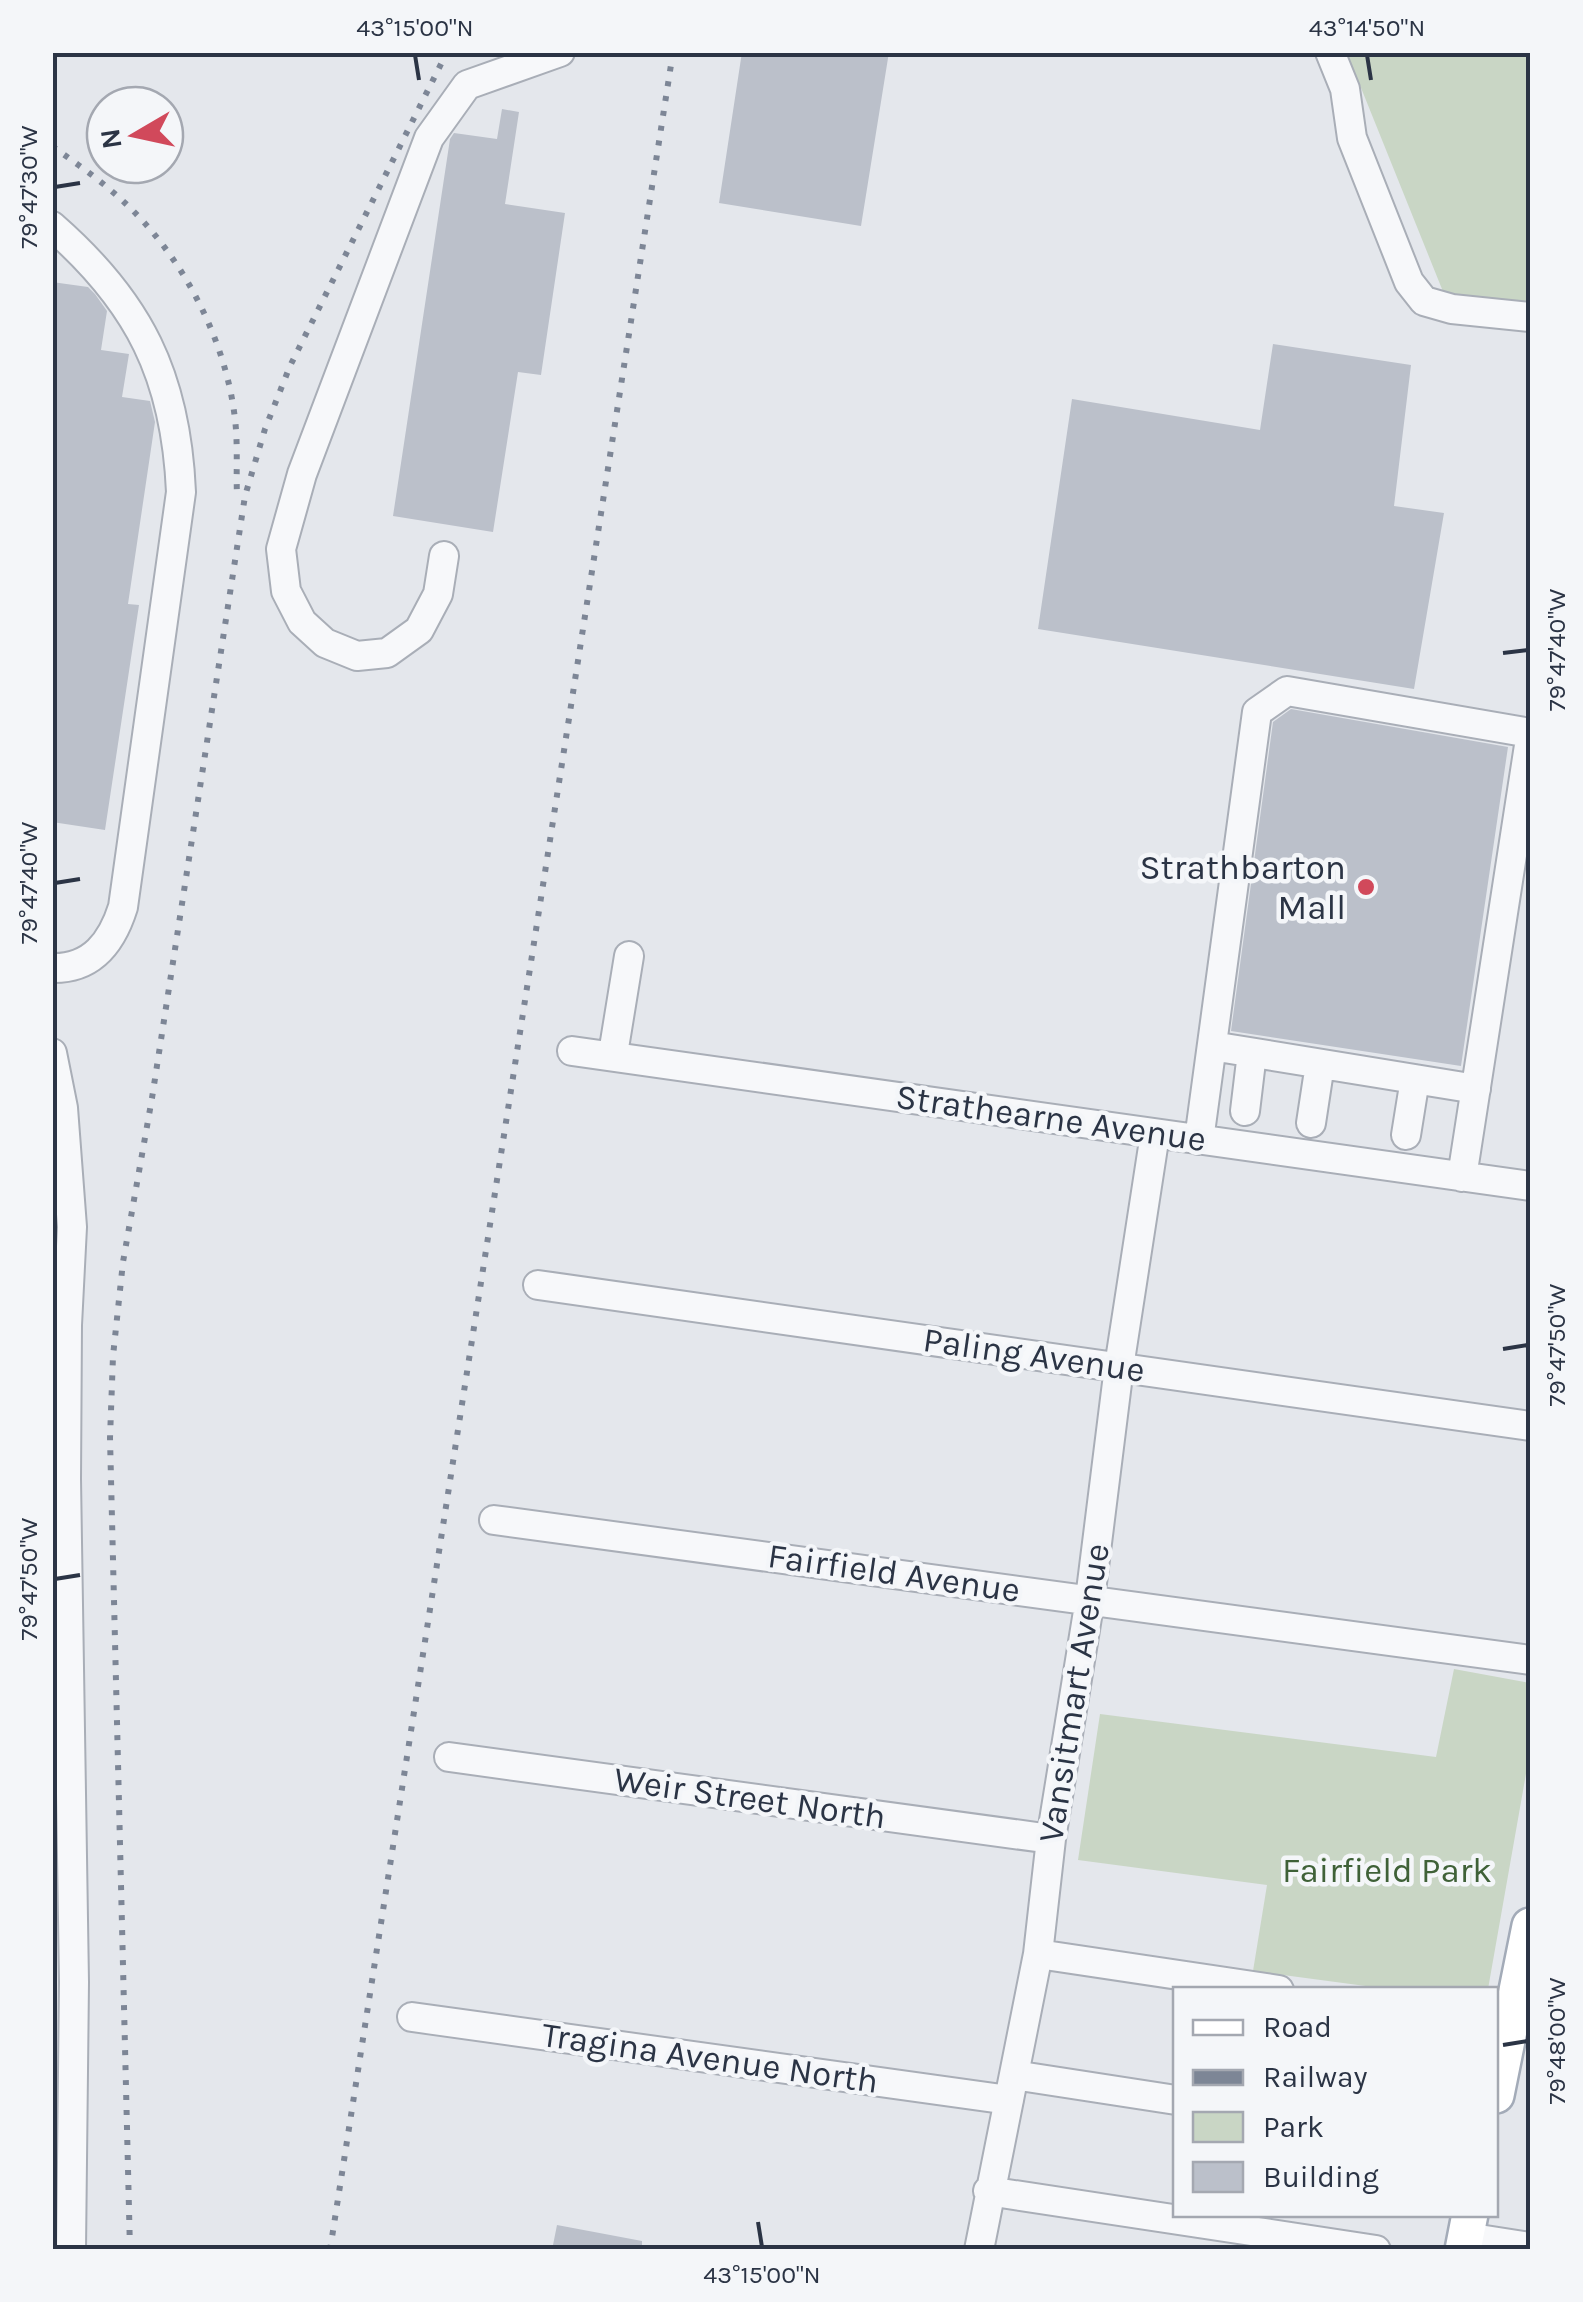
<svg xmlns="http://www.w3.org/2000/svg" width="1583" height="2302" viewBox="0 0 1583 2302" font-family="Karla,sans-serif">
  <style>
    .green { fill: #c9d6c5 }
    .building { fill: #bbc0ca }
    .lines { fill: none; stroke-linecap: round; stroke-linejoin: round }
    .minor-casing { stroke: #a9aeb7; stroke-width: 32 }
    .major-casing { stroke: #a3abb8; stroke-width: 40 }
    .minor { stroke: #f7f8fa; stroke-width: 28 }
    .major { stroke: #fff; stroke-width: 35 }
    .rail { stroke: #7d8696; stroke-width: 6; stroke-dasharray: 5 10; stroke-linecap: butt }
    .ticks { fill: none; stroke: #2b3445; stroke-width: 4 }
    .poi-dot { fill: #d1495b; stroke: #f4f6f9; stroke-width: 4 }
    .labels { text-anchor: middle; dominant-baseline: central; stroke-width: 9; stroke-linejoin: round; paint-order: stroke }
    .poi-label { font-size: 35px; fill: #2b3445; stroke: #f4f6f9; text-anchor: end }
    .street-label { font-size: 35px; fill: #2b3445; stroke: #f4f6f9 }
    .park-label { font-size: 35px; fill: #3f6138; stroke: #f4f6f9 }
    .neatline { fill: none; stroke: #2b3445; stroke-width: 4 }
    .ticks-label { font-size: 25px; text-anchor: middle; fill: #2b3445 }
  </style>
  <rect width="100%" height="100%" fill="#e4e7ec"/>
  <path class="green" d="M1347,53h183v252l-86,-11z
    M1454,1669l76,14v68l-42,238h-100l-135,-18 14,-86 -189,-25 22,-146 336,43z"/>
  <path class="building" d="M742,52h147l-28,174 -142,-23z
    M502,109l17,3 -14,92 60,9 -24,162 -23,-3 -25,160 -100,-16 57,-377 4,-6 43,6z
    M52,282l36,5 7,7 12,17 -6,39 28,4 -7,43 28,4 5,21 -27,182 11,1 -34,225 -53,-8z
    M1273,344l138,21 -17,141 50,7 -30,176 -376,-60 34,-230 188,31z
    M1291,709l217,38 -47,319 -230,-35 42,-309z
    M557,2225l85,16v9h-90z"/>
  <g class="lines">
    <g class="minor-casing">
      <path id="minor" d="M1330,52l15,37 7,49 57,144 15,19 28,8 78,8
        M52,226c87,76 124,150 129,266l-58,415c-11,35 -31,62 -71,61
        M444,556l-6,38 -19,36 -32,23 -30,3 -32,-13 -23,-21 -16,-31 -5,-42 21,-75 127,-336 38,-53 93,-33
        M1212,1046l264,43
        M572,1051l958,135
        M52,1053l11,55 9,119 -5,98 -1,154 8,503 -3,268
        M613,1054l16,-98
        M1245,1111l7,-58
        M1311,1123l9,-59
        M1406,1135l9,-56
        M1199,1140l58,-428 30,-21 243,42
        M1462,1177l68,-438
        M538,1285l992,141
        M494,1520l1036,140
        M449,1757l602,82
        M1038,1954l241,36
        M412,2017l597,83
        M1014,2075l162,25
        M988,2191l388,59
        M1466,2237l64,10
        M979,2250l59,-296 13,-115 39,-240 29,-232 36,-233"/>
    </g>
    <g class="major-casing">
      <path id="major" d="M1496,2095l34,-169
        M1463,2250l7,-36"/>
    </g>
    <use href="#minor" class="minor"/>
    <use href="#major" class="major"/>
    <path class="rail" d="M52,146c25,18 51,36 73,57 58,54 101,137 110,216 3,25 1,51 2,77
      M130,2250l-20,-812 3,-82 10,-94 29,-164 93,-602 20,-67 25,-63 157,-314
      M330,2250l343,-2198"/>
  </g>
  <path class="ticks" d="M415,55l4,25M1367,55l4,25M55,187l25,-4M1503,653l25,-3M55,883l25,-4M1503,1349l25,-4M55,1579l25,-4M1503,2045l25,-4M758,2222l4,25"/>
  <circle class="poi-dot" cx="1366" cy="887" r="10"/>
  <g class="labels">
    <g class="poi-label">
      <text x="1346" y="867">Strathbarton<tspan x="1346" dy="40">Mall</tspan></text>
    </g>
    <g class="street-label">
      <text transform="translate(1051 1118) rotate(8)">Strathearne Avenue</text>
      <text transform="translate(1034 1355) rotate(8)">Paling Avenue</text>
      <text transform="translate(894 1573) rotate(8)">Fairfield Avenue</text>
      <text transform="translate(1074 1693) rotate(-81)">Vansitmart Avenue</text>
      <text transform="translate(750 1798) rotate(8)">Weir Street North</text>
      <text transform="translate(710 2058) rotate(8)">Tragina Avenue North</text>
    </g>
    <g class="park-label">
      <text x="1387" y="1870">Fairfield Park</text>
    </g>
  </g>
  <rect width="1583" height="2302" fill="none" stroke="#f4f6f9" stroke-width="110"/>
  <rect x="1173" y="1987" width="325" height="230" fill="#f4f6f9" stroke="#a4a8b1" stroke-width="2.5"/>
  <rect x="1193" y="2020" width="50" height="15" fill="#ffffff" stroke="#a4a8b1" stroke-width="2.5"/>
  <text x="1263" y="2037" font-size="30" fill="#2b3445">Road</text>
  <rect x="1193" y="2070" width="50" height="15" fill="#7d8696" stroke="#a4a8b1" stroke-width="2.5"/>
  <text x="1263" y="2087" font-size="30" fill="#2b3445">Railway</text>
  <rect x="1193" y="2112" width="50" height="30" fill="#c9d6c5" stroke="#a4a8b1" stroke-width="2.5"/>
  <text x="1263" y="2137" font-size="30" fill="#2b3445">Park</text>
  <rect x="1193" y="2162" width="50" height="30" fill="#bbc0ca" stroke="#a4a8b1" stroke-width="2.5"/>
  <text x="1263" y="2187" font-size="30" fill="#2b3445">Building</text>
  <g transform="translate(135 135) rotate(261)"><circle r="48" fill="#f4f6f9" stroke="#a4a8b1" stroke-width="2.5"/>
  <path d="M0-8L18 38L0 25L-18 38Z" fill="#d1495b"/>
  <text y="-15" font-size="28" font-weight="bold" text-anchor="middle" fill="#2b3445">N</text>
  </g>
  <rect x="55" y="55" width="1473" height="2192" class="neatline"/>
  <g class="ticks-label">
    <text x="415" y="36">43°15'00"N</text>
    <text x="1367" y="36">43°14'50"N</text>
    <text transform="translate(28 187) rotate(-90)" y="9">79°47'30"W</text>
    <text transform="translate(1556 650) rotate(-90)" y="9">79°47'40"W</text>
    <text transform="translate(28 883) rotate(-90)" y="9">79°47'40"W</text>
    <text transform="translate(1556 1345) rotate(-90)" y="9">79°47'50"W</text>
    <text transform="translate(28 1579) rotate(-90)" y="9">79°47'50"W</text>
    <text transform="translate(1556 2041) rotate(-90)" y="9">79°48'00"W</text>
    <text x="762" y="2283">43°15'00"N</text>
  </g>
</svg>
